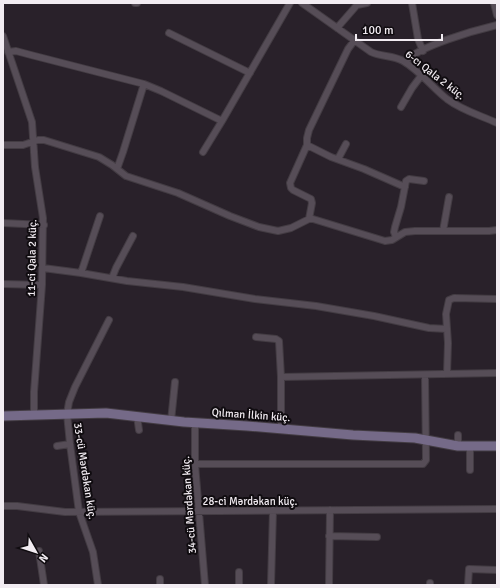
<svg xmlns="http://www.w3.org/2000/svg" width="500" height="588" viewBox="0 0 500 588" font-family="Signika,sans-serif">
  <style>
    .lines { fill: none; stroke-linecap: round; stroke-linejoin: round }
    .street-casing { stroke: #433c43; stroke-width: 8 }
    .secondary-casing { stroke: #433c43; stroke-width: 11 }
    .street { stroke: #564d57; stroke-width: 6 }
    .secondary { stroke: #756a88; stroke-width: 9 }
    .labels { text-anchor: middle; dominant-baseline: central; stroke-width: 4; stroke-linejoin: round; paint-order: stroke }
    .street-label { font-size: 11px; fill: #f2ecf2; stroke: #100c10 }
  </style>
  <rect width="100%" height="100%" fill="#29212a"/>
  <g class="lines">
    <g class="street-casing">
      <path id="street" d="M135,3h2
        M302,3l69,49c10,5 22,3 32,9 17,10 29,26 44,38 16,12 33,16 50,24
        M412,3l6,36 5,12
        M494,3l3,12
        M337,28l20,-23 10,-2
        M169,33l81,40
        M3,36l29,86 3,45 8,51 -1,67 -8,107v23
        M8,52l8,-1 15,4 113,29 17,7 61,30
        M405,62c13,-16 71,-32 92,-37
        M401,107l11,-19 9,-12
        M3,145h20l15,-5h6l55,17 13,8 14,11 52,17 52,23 29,11 19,4 13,-3 18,-9h4l72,22 7,-1 13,-8 10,-1h74l8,-1
        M307,145l24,12 33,12 41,18
        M203,152l19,-31 68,-118
        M338,159l8,-15
        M117,169l6,-17 21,-68
        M309,219l3,-16 -1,-4 -18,-9 -2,-2 -1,-5 17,-38v-7l2,-8 39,-81 6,-8
        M3,223l41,2
        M443,231l6,-34
        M396,237l-2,-5 1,-5 6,-20 5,-26 3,-2 15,2
        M43,268l38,5 46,8 56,6 72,12 61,7 58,10 55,12 18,1
        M81,273l19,-57
        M112,278l4,-10 17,-32
        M3,284l39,1
        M256,337l20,2 3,2 2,36v51
        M447,374l1,-31 -2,-29 3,-14 5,-2 43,1
        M281,377l216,-4
        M137,416l2,14
        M171,421l4,-39
        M195,423v41l10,121
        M57,446l13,-2
        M458,446v-11
        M470,447v23
        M195,464h228l3,-4 -1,-85
        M3,506h14l48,6 432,-3
        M329,536l48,1
        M39,551l5,34
        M98,585l-5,-33 -14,-40 -9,-68 -3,-30 2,-12 6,-15 34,-67
        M160,585v-6
        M239,585v-13
        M271,585l2,-75
        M329,585l1,-75
        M430,585v-2
        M468,585l1,-16 28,1"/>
    </g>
    <g class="secondary-casing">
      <path id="secondary" d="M3,416l103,-3 78,9 63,4 106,9 62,3 43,8h39"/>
    </g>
    <use href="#street" class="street"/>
    <use href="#secondary" class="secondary"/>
  </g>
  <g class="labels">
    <g class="street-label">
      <text transform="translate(435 75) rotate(38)">6-cı Qala 2 küç.</text>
      <text transform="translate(32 258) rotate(-89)">11-ci Qala 2 küç.</text>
      <text transform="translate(251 415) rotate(4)">Qılman İlkin küç.</text>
      <text transform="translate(85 471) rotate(81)">33-cü Mərdəkan küç.</text>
      <text x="250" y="501">28-ci Mərdəkan küç.</text>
      <text transform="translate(189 505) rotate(-94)">34-cü Mərdəkan küç.</text>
    </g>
  </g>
  <rect width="500" height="588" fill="none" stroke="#f2ecf2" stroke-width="8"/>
  <g transform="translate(36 552) rotate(129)" stroke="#100c10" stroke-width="3" paint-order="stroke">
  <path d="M0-3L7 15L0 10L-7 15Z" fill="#f2ecf2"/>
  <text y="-6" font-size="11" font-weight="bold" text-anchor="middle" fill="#f2ecf2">N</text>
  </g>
  <path d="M356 34v6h86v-6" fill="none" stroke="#f2ecf2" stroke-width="2"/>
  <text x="362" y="34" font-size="12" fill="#f2ecf2" stroke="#100c10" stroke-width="3" paint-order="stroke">100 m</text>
</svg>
